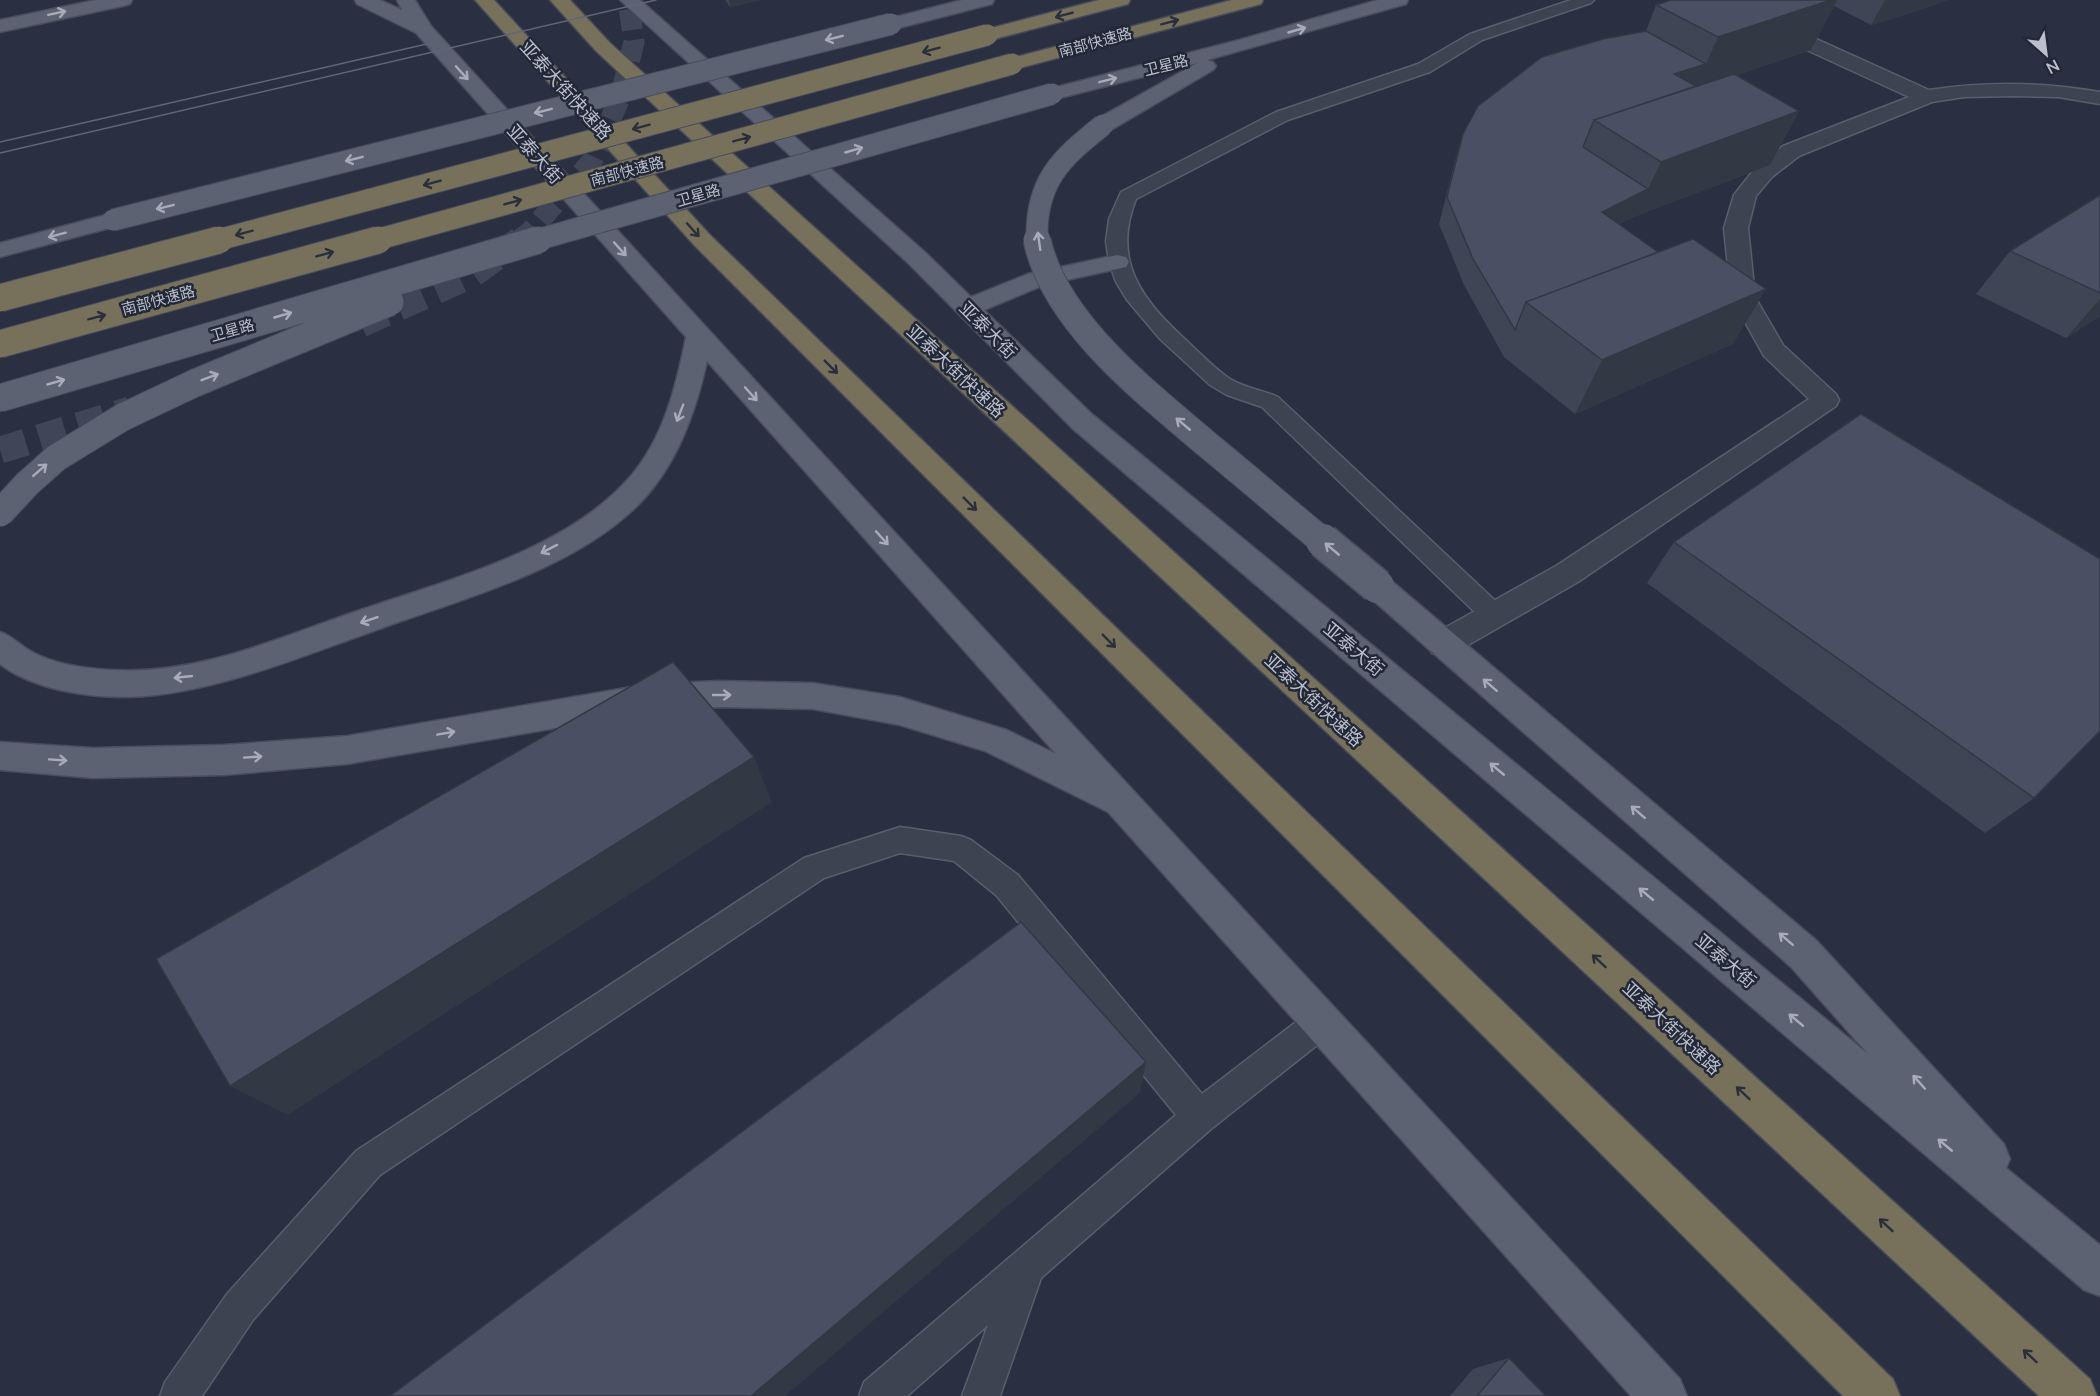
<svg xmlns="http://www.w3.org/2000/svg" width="2100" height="1396" viewBox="0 0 2100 1396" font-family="Mulish,'Noto Sans SC',sans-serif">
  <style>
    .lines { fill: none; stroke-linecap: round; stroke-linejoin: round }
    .primary-tunnel-far1 { stroke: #404557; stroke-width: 21; stroke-dasharray: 21 10; stroke-linecap: butt }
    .primary-tunnel { stroke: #404557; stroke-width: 27; stroke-dasharray: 27 14; stroke-linecap: butt }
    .lane-casing { stroke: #595e6c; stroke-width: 3 }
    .street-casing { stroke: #595e6c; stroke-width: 3 }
    .primary-casing { stroke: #484c5b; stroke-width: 3 }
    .highway-casing { stroke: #464b59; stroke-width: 3 }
    .lane { fill: #3e4352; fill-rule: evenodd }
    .street { fill: #3e4352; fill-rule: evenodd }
    .primary { fill: #5c6272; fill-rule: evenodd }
    .highway { fill: #77715c; fill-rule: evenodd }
    .tram { stroke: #606678; stroke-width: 1.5 }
    .primary-bridge-far2-casing { stroke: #484c5b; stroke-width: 23; stroke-linecap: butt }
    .primary-bridge-far1-casing { stroke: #484c5b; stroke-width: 29; stroke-linecap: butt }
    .primary-bridge-casing { stroke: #484c5b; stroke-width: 37; stroke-linecap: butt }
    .highway-bridge-far1-casing { stroke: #464b59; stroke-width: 23; stroke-linecap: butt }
    .highway-bridge-casing { stroke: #464b59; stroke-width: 29; stroke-linecap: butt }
    .primary-bridge-far2 { stroke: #5c6272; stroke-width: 21 }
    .primary-bridge-far1 { stroke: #5c6272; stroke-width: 27 }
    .primary-bridge { stroke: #5c6272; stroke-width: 34 }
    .highway-bridge-far1 { stroke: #77715c; stroke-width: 21 }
    .highway-bridge { stroke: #77715c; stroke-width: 27 }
    .wall { fill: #3f4555 }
    .shaded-wall { fill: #333845 }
    .building { fill: #495063; stroke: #333845; stroke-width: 1.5 }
    .oneway { stroke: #a8acba }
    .oneway2 { stroke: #2a2f3b }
    .labels { text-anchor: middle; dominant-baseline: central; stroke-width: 5; stroke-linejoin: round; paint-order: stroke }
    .far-street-label { font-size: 15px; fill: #bbbfcc; stroke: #222837 }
    .street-label { font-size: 18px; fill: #bbbfcc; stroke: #222837 }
  </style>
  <rect width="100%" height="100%" fill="#2a3042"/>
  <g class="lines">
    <path class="primary-tunnel-far1" d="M518,241l12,-9 62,-71 28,-63 14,-56 -6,-42"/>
    <path class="primary-tunnel" d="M361,324l110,-49 49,-35
      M0,450l130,-40"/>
    <g class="lane-casing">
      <path id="lane" d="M1571,0h23l-3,3 -109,37 -52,32 -142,48 -152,79c-25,63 7,102 52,143 14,13 27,27 42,37 15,9 33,11 48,18l225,211 4,7 -4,7 -9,3 -9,-3 -223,-215 -35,-12 -17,-10 -50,-46 -33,-39 -11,-18 -7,-20 -3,-21 3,-22 12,-27 155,-80 142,-48 52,-30z
        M900,827l61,9 10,4 47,35 184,219 107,-82 11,-5 11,5 5,11 -5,11 -120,95 -170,149 -41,118h-38l26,-71 -81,71h-48l5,-14 312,-267 -180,-220 -42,-34 -54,-8 -76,25 -444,297 -127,145 -51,76h-42l5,-14 62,-88 129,-143 448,-293z"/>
    </g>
    <g class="street-casing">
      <path id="street" d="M1705,0h25l199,90c58,-9 114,-8 171,2v12l-42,-7 -42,-1 -52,1 -32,5 -133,54 -27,21 -16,19 -8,32 7,69 28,48 53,49 3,6 -3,6 -258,176 -124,71 -11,4 -11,-4 -5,-9 5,-9 124,-69 253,-167 -45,-43 -33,-59 -7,-69 10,-33 22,-28 27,-21 126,-49 -202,-93z"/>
    </g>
    <g class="primary-casing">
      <path id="primary" d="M96,0h36l-2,4 -7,2 -123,26v-12z
        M355,0h25l22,10 -5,-10h18l16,26c413,454 831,904 1249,1353l7,17h-56l-523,-584 -123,-61 -85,-26 -87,-16 -94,-2 -70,5 -302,52 -123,11 -131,3 -93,-8v-28l93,6 131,-3 123,-9 302,-52 70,-3 94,2 87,14 107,33 49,24 -349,-393c-12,55 -32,109 -73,148 -66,62 -169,89 -252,119 -74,26 -147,57 -225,67 -48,6 -118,-1 -157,-31v-32c14,5 22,15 34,21 24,12 54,16 80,17 86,5 169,-34 249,-61 87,-30 203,-59 266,-131 34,-38 47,-91 57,-141l-270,-304 -59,-29z
        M620,0h20l286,253 45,44 57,-23 89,-19 9,2 3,5 -3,5 -82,18 -60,25 109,105 775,639 -77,-87 -425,-373 -4,-8 4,-8 11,-4 11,4 429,363 187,203 6,15 -4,9 94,77v51l-16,-6 -1011,-861 -165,-166z
        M962,0h32l-2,4 -101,26 -7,-2 -3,-4 3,-4z
        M1378,0h30l-2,4 -199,56 6,2 3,4 -3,4 -102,60 -8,1 -8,-1 -3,-5 3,-5 102,-57 -145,37 -7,-2 -3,-4 3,-4 194,-50z
        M113,213l8,2 4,5 -4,5 -121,32v-14z"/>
    </g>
    <g class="highway-casing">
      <path id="highway" d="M475,0h19l216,235 1183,1144 7,17h-57l-1149,-1151z
        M550,0h20l40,43 1480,1336 7,17h-58l-1443,-1345z
        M1099,0h31l-2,4 -141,37 -7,-2 -3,-4 3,-4z
        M1232,0h31l-2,4 -249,66 -7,-2 -3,-4 3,-4z"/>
    </g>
    <use href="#lane" class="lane"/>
    <use href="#street" class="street"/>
    <use href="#primary" class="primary"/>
    <use href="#highway" class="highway"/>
    <path class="tram" d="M0,142l431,-99
      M0,153l656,-153"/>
    <g class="primary-bridge-far2-casing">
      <path id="primary-bridge-far2" d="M113,220l778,-196
        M533,241l519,-147
        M1037,241c-2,-59 23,-82 66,-116"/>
    </g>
    <g class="primary-bridge-far1-casing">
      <path id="primary-bridge-far1" d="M1037,240c18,83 110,153 172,206 39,32 77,65 116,97
        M0,398l538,-158
        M0,513l27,-29 29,-26 67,-41 72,-34 195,-81"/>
    </g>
    <g class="primary-bridge-casing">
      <path id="primary-bridge" d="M1323,541l54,45"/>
    </g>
    <g class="highway-bridge-far1-casing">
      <path id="highway-bridge-far1" d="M214,241l773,-206
        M372,241l640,-177"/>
    </g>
    <g class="highway-bridge-casing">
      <path id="highway-bridge" d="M0,298l219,-58
        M0,344l378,-104"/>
    </g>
    <use href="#primary-bridge-far2" class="primary-bridge-far2"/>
    <use href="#primary-bridge-far1" class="primary-bridge-far1"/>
    <use href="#primary-bridge" class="primary-bridge"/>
    <use href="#highway-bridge-far1" class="highway-bridge-far1"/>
    <use href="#highway-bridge" class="highway-bridge"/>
  </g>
  <path class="wall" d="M725,0h36l-31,7z
    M1671,0h277l-43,15 -34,10 -37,-19 -23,44 -74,25 62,36 -29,54 -134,51 -17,8 114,120 -158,70 -71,-57 -40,-72 -25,-61 16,-63 8,-27 183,-103 10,-26z
    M2100,195v121l-34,22 -90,-44 34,-43z
    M1674,542l360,256 -49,35 -338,-250z
    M1509,1358l37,38h-96l23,-27z"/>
  <path class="shaded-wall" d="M729,0h32l-31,7z
    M1831,0h6l-26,50 -117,40 -20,-16 32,-10 12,-27z
    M1885,0h63l-43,15 -34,10z
    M1799,111l-29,54 -134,51 -45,23 11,-27 46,-23 13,-27z
    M1766,289l-33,55 -158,70 27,-54z
    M2100,299v17l-34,22z
    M754,757l18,45 -484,313 -58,-29z
    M1146,1062l-6,31 -355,303h-34z"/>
  <path class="building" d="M1671,0h160l-113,37 -62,-32z
    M1646,31l60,33 -32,10 22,12 -102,34 -11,27 65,42 -46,23 56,40 -132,50 -11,28 -42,-71 -26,-62 16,-63 15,-28 64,-49 61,-18z
    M1734,74l65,37 -138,51 -67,-42z
    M2100,195v98l-90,-42z
    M1693,239l73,50 -164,71 -76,-58z
    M1861,414l239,145v172l-66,67 -360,-256z
    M673,662l81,95 -524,329 -74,-127z
    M1021,922l125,140 -395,334h-361z
    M1509,1358l37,38h-69z"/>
  <defs><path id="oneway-shaft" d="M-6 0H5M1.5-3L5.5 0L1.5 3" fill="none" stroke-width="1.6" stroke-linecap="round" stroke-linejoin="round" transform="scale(1.5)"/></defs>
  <g class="oneway">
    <use href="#oneway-shaft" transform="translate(57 13) rotate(-12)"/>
    <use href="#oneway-shaft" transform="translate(1297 30) rotate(-16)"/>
    <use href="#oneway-shaft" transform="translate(834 38) rotate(166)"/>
    <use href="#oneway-shaft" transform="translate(462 73) rotate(48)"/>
    <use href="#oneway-shaft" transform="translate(1108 80) rotate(-14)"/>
    <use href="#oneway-shaft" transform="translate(543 111) rotate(166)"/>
    <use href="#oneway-shaft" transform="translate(854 150) rotate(-16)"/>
    <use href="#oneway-shaft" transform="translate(354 159) rotate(166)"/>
    <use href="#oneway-shaft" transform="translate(165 207) rotate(166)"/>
    <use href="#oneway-shaft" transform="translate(57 235) rotate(165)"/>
    <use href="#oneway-shaft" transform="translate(1039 241) rotate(-98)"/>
    <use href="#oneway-shaft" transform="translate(620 249) rotate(48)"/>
    <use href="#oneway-shaft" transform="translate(283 315) rotate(-16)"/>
    <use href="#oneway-shaft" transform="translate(210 377) rotate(-21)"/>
    <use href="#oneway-shaft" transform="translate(56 382) rotate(-16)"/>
    <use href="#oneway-shaft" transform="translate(751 394) rotate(48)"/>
    <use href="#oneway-shaft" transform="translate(680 413) rotate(111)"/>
    <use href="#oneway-shaft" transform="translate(1183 424) rotate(-140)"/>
    <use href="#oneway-shaft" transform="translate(40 470) rotate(-41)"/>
    <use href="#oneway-shaft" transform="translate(882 538) rotate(48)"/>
    <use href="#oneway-shaft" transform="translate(549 549) rotate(153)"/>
    <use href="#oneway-shaft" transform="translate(1332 549) rotate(-140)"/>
    <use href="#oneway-shaft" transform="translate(369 620) rotate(161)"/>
    <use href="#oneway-shaft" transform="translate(183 677) rotate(174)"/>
    <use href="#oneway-shaft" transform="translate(1490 685) rotate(-139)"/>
    <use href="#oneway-shaft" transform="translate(722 695)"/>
    <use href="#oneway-shaft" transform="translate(446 733) rotate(-10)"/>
    <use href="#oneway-shaft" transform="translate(253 757) rotate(-4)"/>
    <use href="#oneway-shaft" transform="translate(58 760) rotate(4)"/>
    <use href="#oneway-shaft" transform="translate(1497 769) rotate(-140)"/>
    <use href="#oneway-shaft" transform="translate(1638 812) rotate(-139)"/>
    <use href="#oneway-shaft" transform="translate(1646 894) rotate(-140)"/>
    <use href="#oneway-shaft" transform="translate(1786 939) rotate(-139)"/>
    <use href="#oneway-shaft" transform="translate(1796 1020) rotate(-140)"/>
    <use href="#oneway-shaft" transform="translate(1919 1082) rotate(-132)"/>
    <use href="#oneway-shaft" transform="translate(1945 1145) rotate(-140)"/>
  </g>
  <g class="oneway2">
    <use href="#oneway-shaft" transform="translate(1064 15) rotate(165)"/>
    <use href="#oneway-shaft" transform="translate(1170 22) rotate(-15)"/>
    <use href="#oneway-shaft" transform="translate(931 50) rotate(165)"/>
    <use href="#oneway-shaft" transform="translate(641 127) rotate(165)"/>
    <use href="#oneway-shaft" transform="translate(742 139) rotate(-15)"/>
    <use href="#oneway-shaft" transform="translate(432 183) rotate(165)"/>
    <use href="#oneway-shaft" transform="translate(513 202) rotate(-15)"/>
    <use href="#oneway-shaft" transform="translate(693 230) rotate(48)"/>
    <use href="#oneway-shaft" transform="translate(244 233) rotate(165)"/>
    <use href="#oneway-shaft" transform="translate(325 254) rotate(-15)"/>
    <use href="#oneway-shaft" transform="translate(97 317) rotate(-15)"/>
    <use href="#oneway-shaft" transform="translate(831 367) rotate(45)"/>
    <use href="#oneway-shaft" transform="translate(970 504) rotate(45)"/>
    <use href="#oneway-shaft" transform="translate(1109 641) rotate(45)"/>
    <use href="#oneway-shaft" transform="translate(1599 961) rotate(-137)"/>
    <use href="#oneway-shaft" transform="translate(1743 1093) rotate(-137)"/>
    <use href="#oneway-shaft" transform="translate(1886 1225) rotate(-137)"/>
    <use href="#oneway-shaft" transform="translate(2030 1356) rotate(-137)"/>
  </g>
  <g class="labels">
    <g class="far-street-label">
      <text transform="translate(1095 42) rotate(-15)">南部快速路</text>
      <text transform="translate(1166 65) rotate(-14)">卫星路</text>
      <text transform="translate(627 171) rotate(-15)">南部快速路</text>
      <text transform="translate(698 195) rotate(-16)">卫星路</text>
      <text transform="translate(158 300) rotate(-15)">南部快速路</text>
      <text transform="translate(232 330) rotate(-16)">卫星路</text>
    </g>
    <g class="street-label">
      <text transform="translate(566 90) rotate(48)">亚泰大街快速路</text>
      <text transform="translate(535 154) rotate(48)">亚泰大街</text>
      <text transform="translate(988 330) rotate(45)">亚泰大街</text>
      <text transform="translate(956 371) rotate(43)">亚泰大街快速路</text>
      <text transform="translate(1354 649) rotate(40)">亚泰大街</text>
      <text transform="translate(1314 700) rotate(43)">亚泰大街快速路</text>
      <text transform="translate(1726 961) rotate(40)">亚泰大街</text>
      <text transform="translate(1672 1028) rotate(43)">亚泰大街快速路</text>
    </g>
  </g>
  <g transform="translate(2046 54) rotate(152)" stroke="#222837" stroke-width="4.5" paint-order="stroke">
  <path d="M0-4.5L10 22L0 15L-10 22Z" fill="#bbbfcc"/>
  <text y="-9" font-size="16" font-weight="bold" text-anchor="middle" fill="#bbbfcc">N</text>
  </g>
</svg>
